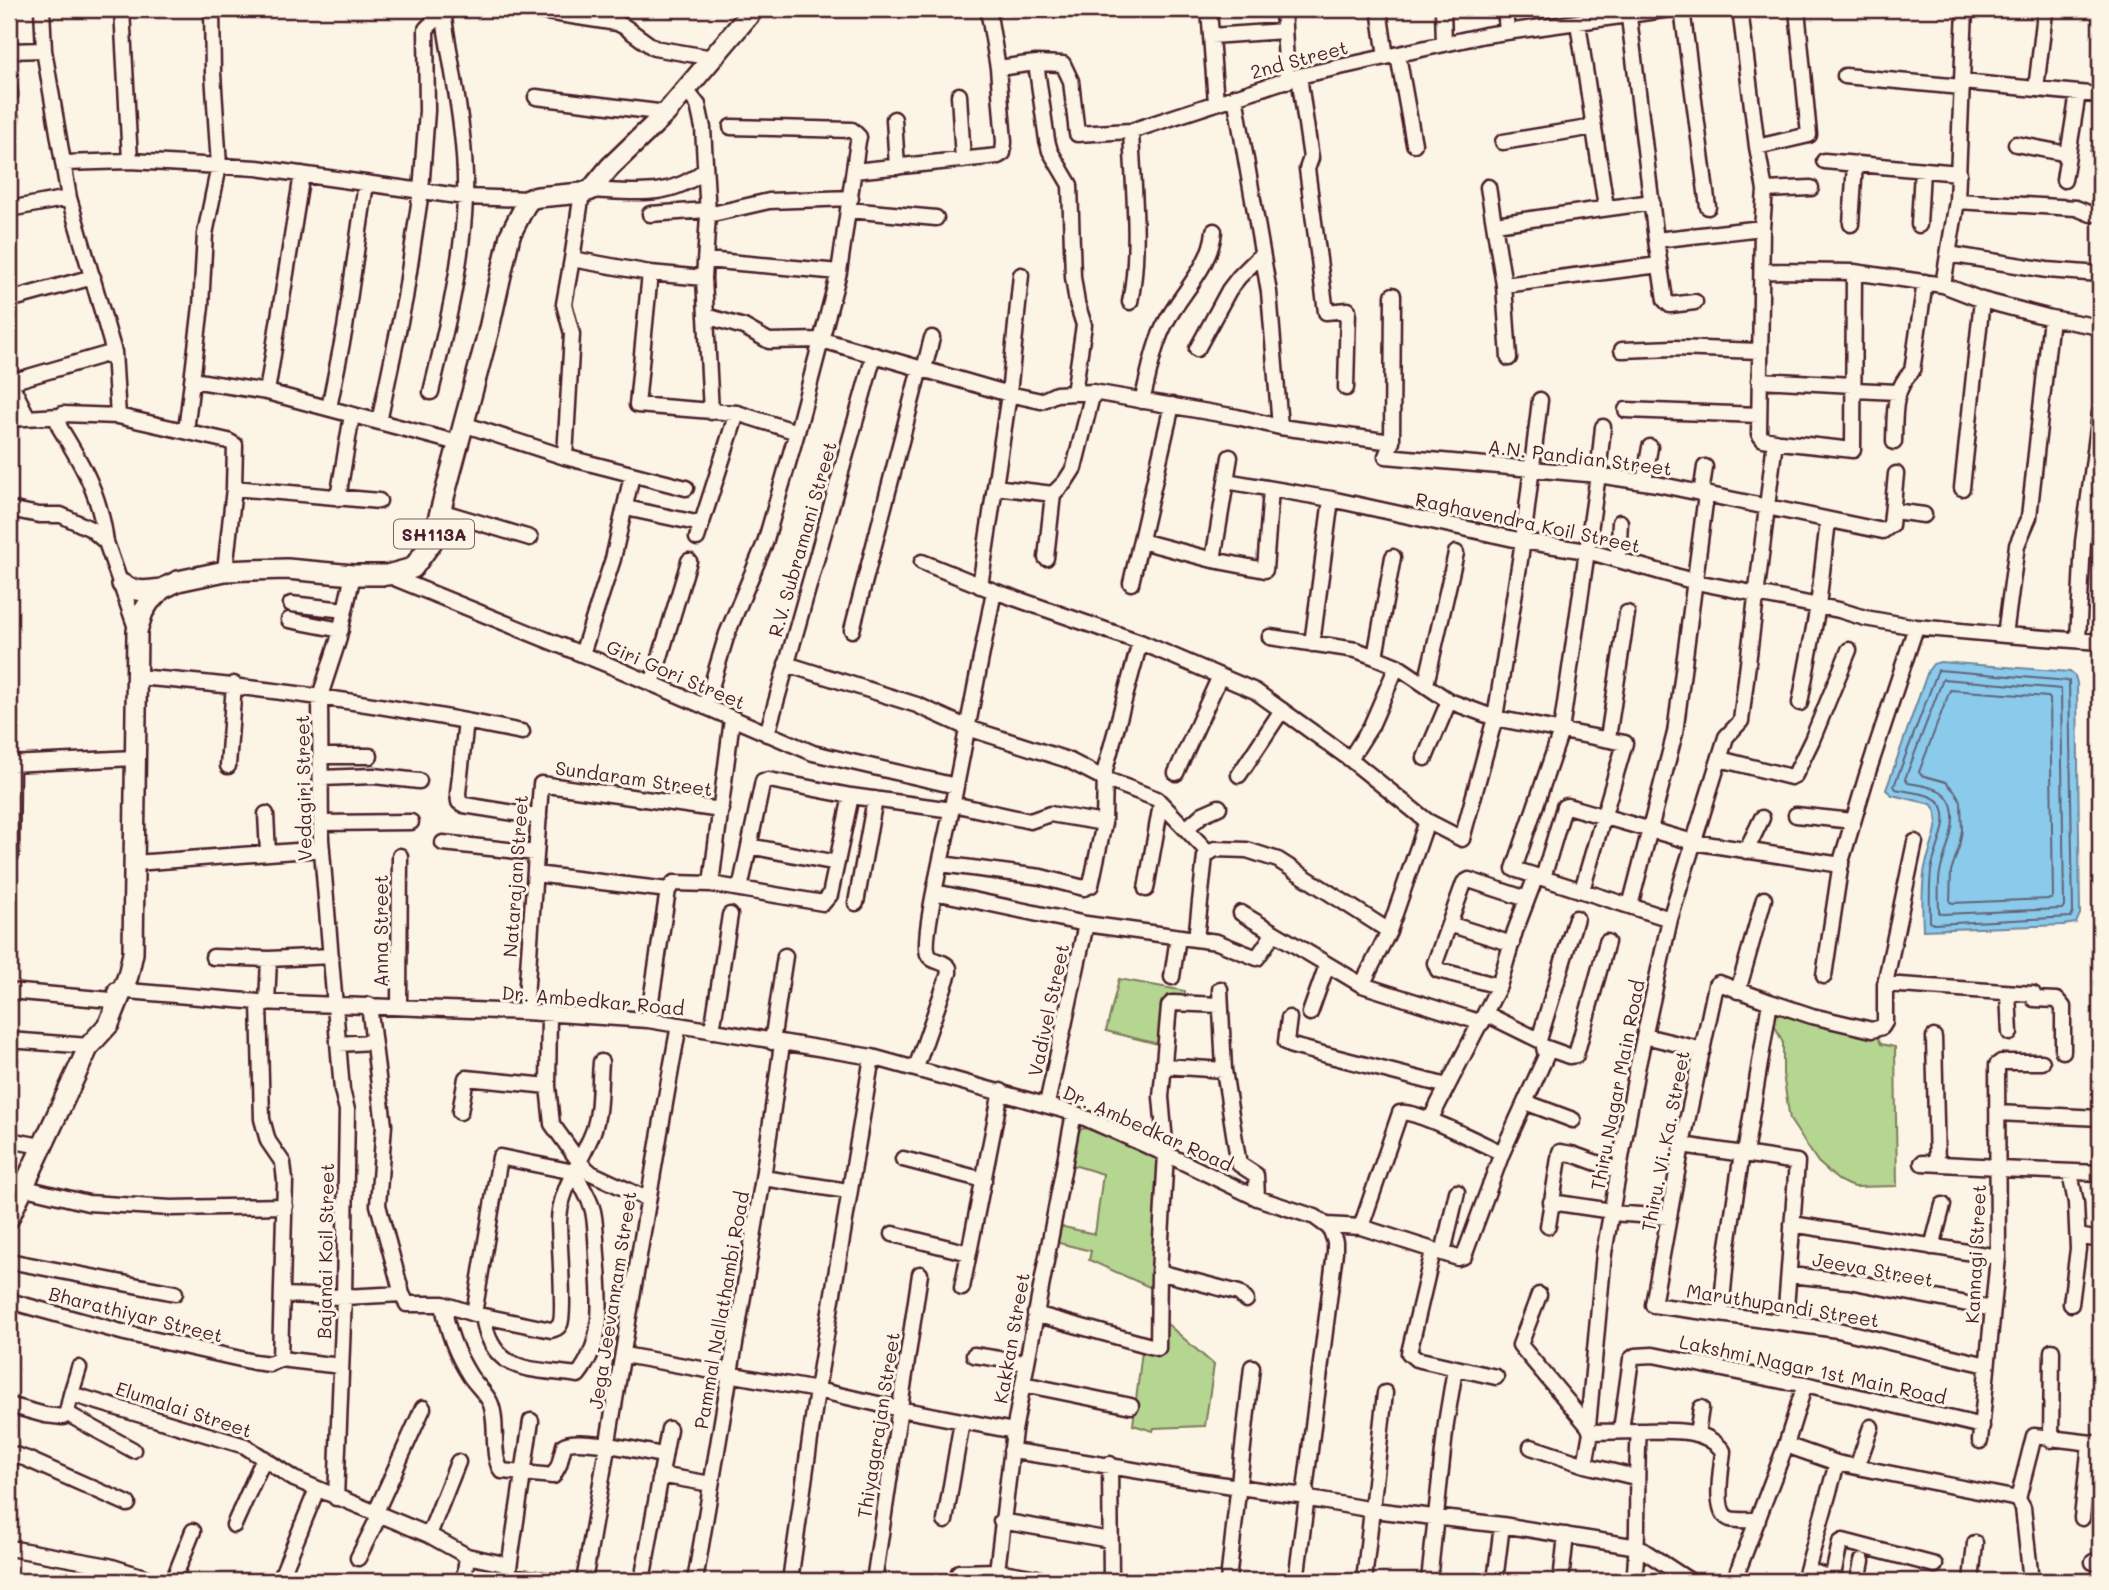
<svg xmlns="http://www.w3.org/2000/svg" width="2109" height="1590" viewBox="0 0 2109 1590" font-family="Mali,sans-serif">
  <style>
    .green { fill: #b4d690; stroke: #7f7a5e; stroke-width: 2 }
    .water { fill: #8acaeb; stroke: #70869e; stroke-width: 2 }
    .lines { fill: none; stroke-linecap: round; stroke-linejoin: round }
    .shore { stroke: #646378; stroke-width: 2 }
    .minor-casing { stroke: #4a1f2b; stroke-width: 19 }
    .major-casing { stroke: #4a1f2b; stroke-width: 24 }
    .minor { stroke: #fcf5e5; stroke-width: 14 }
    .major { stroke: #fcf5e5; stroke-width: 19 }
    .labels { text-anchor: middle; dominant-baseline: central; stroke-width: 6; stroke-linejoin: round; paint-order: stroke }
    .shield { fill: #fcf5e5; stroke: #7f5f63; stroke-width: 2 }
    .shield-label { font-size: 18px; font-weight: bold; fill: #4a1f2b }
    .street-label { font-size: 19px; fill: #4a1f2b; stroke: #fcf5e5 }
  </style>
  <rect width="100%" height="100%" fill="#fcf5e5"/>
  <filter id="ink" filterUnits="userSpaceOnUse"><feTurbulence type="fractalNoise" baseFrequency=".0143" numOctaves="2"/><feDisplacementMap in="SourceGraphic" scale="14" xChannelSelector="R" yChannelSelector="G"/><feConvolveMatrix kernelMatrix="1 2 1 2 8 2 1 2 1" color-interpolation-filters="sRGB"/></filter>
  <g filter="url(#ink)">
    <path class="green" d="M1119,979l66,12 -2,9 -14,-1 -11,45 -52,-13z
      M1783,1011l87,22 7,3 4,8 14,3 2,139 -42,1 -7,-2 -10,-5 -20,-18 -28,-42 -7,-46v-31l-11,-23 1,-4z
      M1085,1128l65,25 10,9 -4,128 -67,-30 2,-9 -36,-9 4,-16 36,8 8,-60 -33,-10 9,-34z
      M1165,1322l49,43 -9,61 -51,2 -1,3 -20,-6 9,-74z"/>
    <path class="water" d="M1940,662l130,10 5,4 2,7 3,231 -4,9 -13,2 -140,5c-1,-19 -1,-38 1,-56 1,-19 23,-54 7,-70l-39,-9 -6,-5 42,-119 5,-7z"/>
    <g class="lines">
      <path class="shore" d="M1938,670l131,11 4,232 -2,4 -137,7 -4,-2c0,-17 -1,-34 1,-51 2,-18 23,-53 8,-69 -9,-9 -31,-10 -43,-13l-2,-3z
        M1943,679l118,10 3,217 -2,3 -119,5 -4,-1c0,-14 -2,-31 2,-45 5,-21 25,-61 -1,-77 -9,-5 -22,-6 -32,-8l-3,-4z
        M1950,690l98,7 2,2 3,197 -2,3 -98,4 -3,-1 1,-31 8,-24 3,-17 -1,-28 -5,-9 -10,-11 -25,-7 -2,-3z"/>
      <g class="minor-casing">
        <path id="minor" d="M42,9l2,41 25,148 45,154 4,64
          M122,9l8,152
          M527,9l90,14 8,4 29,21 59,10
          M1209,9l7,94
          M1283,9l4,72
          M1379,9l7,48
          M1443,9l1,35
          M1505,9l2,23
          M1628,9l28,231 9,60 5,5 25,-3
          M1682,9l26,198
          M1578,23l28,184
          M1211,36l73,-5
          M9,51l35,-1
          M1398,55l16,89
          M1036,63l11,77 3,11 20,34 3,92 4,26 7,22 -10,68
          M998,68l38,-5 27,1 8,17 6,53 54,-3 168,-55 186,-41 186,-26
          M1299,76l12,82 -4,11 19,143 22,-2 -2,78
          M1845,76l116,11
          M1962,82l138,13
          M9,87l1,8
          M2036,89l9,-76
          M686,90l12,15 5,23 5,87 -4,63 7,134
          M959,95l4,65
          M1235,96l34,196 11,135
          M536,97l130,16
          M9,118h2
          M894,119l3,48
          M1503,142l91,-15
          M2016,144l52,10
          M1757,147l52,-12 -12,-126
          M2099,151h1
          M1824,161l135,12
          M64,163l66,-2 127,7 208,29 65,2
          M854,171l144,-15 5,-3 1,-11 -6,-74 -10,-59
          M2064,180l14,-87
          M1488,187l16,98 5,73
          M591,190c43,2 79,9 114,-20
          M1765,190l46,-2
          M582,193l-10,66 78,14 -13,132 100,8 60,19
          M1957,201l119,7 15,6 9,-1
          M9,209l60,-11
          M849,210l87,8
          M650,214l57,-4
          M708,215l61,-14 82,-3
          M1495,224l157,-22
          M1851,224l4,-60
          M1919,225l3,-55
          M1656,240l106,-12
          M1948,254l99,16 53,4
          M706,260l133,12
          M1763,271l91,1 89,13 39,15 69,18 49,9
          M650,273l54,5
          M1504,285l155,-20
          M1943,285l14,-84 8,-192
          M1393,295l-1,147 -6,14 212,19 59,9 226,47 8,-6 5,-51
          M9,300l84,-23
          M1130,302c11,-52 3,-117 1,-171
          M706,316l38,11 25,14 53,-1 187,54 32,7 15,-7 37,-2 144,25 43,10 112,15
          M2051,318l-22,199 -12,28 -12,90 95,7
          M1197,349l32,-59 10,-13 23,-23
          M1622,350l52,-2 86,3
          M924,369l8,-31
          M192,380l75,12 191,51
          M1759,380l94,5
          M1855,390l42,2
          M267,392l35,-218
          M431,392c15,-62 32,-131 34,-194 2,-62 -13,-125 -22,-186
          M1142,401c7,-26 11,-55 24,-79 16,-30 45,-56 48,-91
          M329,408l16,-80 21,-145
          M1626,410l133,5
          M28,418l-15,-30 1,-7 100,-29
          M9,419l51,-3
          M379,422l26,-124 16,-107 6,-80 -1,-82 17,-17 10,-3
          M463,424l102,33 121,31
          M1603,427l-5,48 -37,256 -47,138 156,50
          M186,431l15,-125 4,-72 14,-68 -6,-93 -1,-64
          M1771,441l82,9 1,-178
          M1894,442c1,-27 -2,-51 18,-71l13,-89
          M565,457l7,-123 -8,-30 8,-45
          M1226,481l105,18 192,42 64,10 109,31 143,28 26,8 51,9 89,8
          M1644,482l6,-35
          M995,487l58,7
          M234,488l145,13
          M1962,488l20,-188
          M1701,494l4,-27
          M338,498l14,-83
          M626,508l75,16
          M9,509l30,6h22l30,14 15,13 31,89
          M440,511l90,27
          M1894,511l30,4
          M697,538l40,-125
          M1141,541l72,19 52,10 6,-81
          M106,542c-6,-47 -22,-75 -46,-114l-2,-6 5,-8 55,2 110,25 7,4 -1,43 -9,83
          M1046,558l7,-64 12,-12 9,-14 19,-76
          M1213,560l17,-103
          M1618,560l2,-38
          M922,562l72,29 146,51 115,49 95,68 77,62
          M387,575l224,91 202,87 143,33
          M1131,583l41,-178
          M980,586l29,-192 12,-119
          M291,604l54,6
          M289,620l52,10
          M852,630l68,-262
          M1270,637l86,13 19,7 22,9 52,35 46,17 130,25 -43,147
          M2078,640l5,-98 17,-129
          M1312,644l19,-145
          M582,654l31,-95 19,-84
          M1375,657l18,-100
          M786,664l131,41 51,23 100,32 37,19 52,20 52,54
          M136,677c130,10 258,29 386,55
          M652,684l37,-123
          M1426,684l30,-131
          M1800,703l18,-97 10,-85
          M705,707l22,-73 38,-91 32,-111 42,-160 19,-131 1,-4 -7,-7 -121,-3
          M466,721l-8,72 1,9 5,3 75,12
          M767,734l107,-379
          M1608,738l19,-125
          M320,756h50
          M1425,758l24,-57
          M1350,759l21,-33 26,-60
          M1720,759l71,18 4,-2 17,-35 37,-90
          M9,764l126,-6
          M228,766l6,-82
          M1176,773l44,-97
          M1239,775l43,-65
          M321,778l53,-2 45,5
          M953,804l77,17 20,-7 54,9
          M266,814l2,39
          M1796,815l57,6
          M321,823l90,-1
          M1187,828l16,-14 16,-7
          M443,843l93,10
          M749,846l88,17
          M1746,851l16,-33
          M11,855l1,-91
          M135,863l187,-14
          M941,864l100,13 43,11 7,-3 13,-62 1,-53 35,-128
          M535,874l133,16
          M1543,878l21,-71 3,-1 126,36 148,23
          M711,884l21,-165
          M740,889l23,-108 6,-1 82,16 101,14
          M1146,889l15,-85
          M668,890l6,-7 37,1 112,19 7,-8 21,-99
          M935,892l151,32 131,18 40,16 17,-25
          M856,903l19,-104
          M1630,906l45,-173 31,-238
          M1241,913l121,72 120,38
          M1449,924l63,20
          M1196,939l9,-83 10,-7 32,1 31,10 111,71
          M213,957l56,2 62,-3
          M1824,976l17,-114 26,-87 49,-148
          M1172,977l6,-40
          M1885,984l148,10 1,5 23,1 6,7v44
          M1362,985l27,-54 38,-110 35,18 33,-121 28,-177 17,-141
          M1499,986l-61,-16 -3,-7 29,-80 5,-3 58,19
          M1220,989l4,81 13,83 2,11 17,11 1,23
          M116,990l143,12 266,10 123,8 224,37 202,56 92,41 91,44 58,19 15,11 5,14v10l-30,238 5,9 63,11 129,15 136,22 52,34
          M9,991l102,9
          M1738,991l26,-92
          M2008,993l2,40
          M1770,1002l42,14 60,14 10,-3 3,-5v-38l30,-142
          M267,1003l2,-44
          M369,1005l15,120 -6,80 24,89 5,10h36l31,10 77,16c5,-2 7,-1 9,-6 5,-9 -1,-85 -1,-102 0,-32 23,-61 34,-90 8,-21 6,-48 8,-70
          M399,1006l1,-150
          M525,1012l16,-228 180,26
          M1310,1013l17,-48
          M549,1014l-1,72 4,38 28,39 11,10 56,26
          M1486,1014l53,26 37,-122
          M1289,1018l-3,24 6,4 155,40
          M648,1020l20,-130
          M712,1031l18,-116
          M1645,1036l58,14
          M1934,1037l3,127
          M9,1040l80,6
          M772,1042l13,-86
          M338,1044l35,-2
          M1164,1066l60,4
          M916,1068l33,-95v-5c-5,-8 -17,-5 -21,-14 -7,-17 19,-118 23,-142 14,-74 29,-147 43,-221
          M1525,1102l48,18
          M1047,1104l39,-180
          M460,1112l6,-34 82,8
          M1998,1113l102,5
          M1430,1120l69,-134 16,-55 21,-55
          M9,1140l32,6
          M1682,1145l115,17 -12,160
          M1745,1154l25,-152 -51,-19 -3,2 -34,160 -29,160 185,25 149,35
          M903,1159l81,21
          M1922,1163l77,4
          M1999,1169l101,4
          M2070,1173l6,30 2,46 -7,55
          M763,1178l85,13
          M21,1187l67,16 83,5 114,-2
          M1551,1202l61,9
          M1611,1213l57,4
          M1792,1224l206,33
          M1327,1225l34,2 97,31 6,-2 38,-103 44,-97 -2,-9 25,9 7,-1 31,-113
          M1548,1226l12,-74 12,2 47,17
          M1361,1227l39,-114c15,-4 84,32 102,40
          M893,1234l76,19
          M2078,1236l22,4
          M1932,1247l11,-42
          M1433,1251l-24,102 7,6 80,18
          M1443,1253l14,-61
          M9,1261l166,32
          M1159,1272l80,21 7,7
          M1789,1275l60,6 144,28
          M962,1288l39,-197
          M282,1295l62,2 58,-3
          M1539,1295l-19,50 68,81
          M9,1301l116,32 129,29 16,2 10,-5 5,-178 -2,-18 -15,-22 -6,-22 -3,-117
          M443,1304c4,26 13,50 27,72 6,9 15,16 20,26 9,19 0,55 12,69l51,5 6,-11 5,-20c13,-9 81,7 99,10
          M1721,1313l5,-54 16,-106
          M474,1314l26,-157 74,15
          M1035,1314l123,34 1,-76 7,-118 -5,-57 8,-91 3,-3 48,2
          M483,1316c9,59 47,52 95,59 28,-36 22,-77 19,-120 -1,-14 -1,-30 -4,-44 -3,-13 -13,-27 -19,-39
          M624,1355l193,35 83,19 114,22
          M974,1355l52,8
          M280,1359l61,7
          M1023,1384l108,22
          M71,1394l8,-26
          M9,1405l36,10 18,2 4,-5 4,-18 174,52 49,33 135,56 38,21 42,9
          M66,1413l67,37
          M1621,1430l10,-71 4,-3 18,-1 129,26 23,3 177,42
          M1639,1431c28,0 65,-5 84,20 -1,15 -11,62 7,68 8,2 19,1 28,1
          M1697,1434l4,-26
          M2051,1440l1,-89
          M1980,1441l18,-184 -1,-192 4,-3h41
          M1786,1445l51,18 181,36 5,9 8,73
          M1531,1447l54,18 50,12
          M1011,1451c99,13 197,34 296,45l-11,85
          M9,1453l18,6 101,45
          M1110,1464l1,117
          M1585,1465l6,-33
          M1857,1467l14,-40
          M660,1475l51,9
          M336,1498l8,-201 3,-187 -5,-20 -21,-251 -1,-143 18,-55 15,-66
          M2018,1499l16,-63 66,8
          M375,1514l48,-106
          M2082,1518l8,-75
          M945,1521l17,-100
          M1001,1521l109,19
          M234,1525l30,-67
          M429,1535l29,-73
          M9,1548l100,18 48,15
          M358,1558l21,-42
          M2093,1562l7,1
          M1808,1570l17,6 8,-1 7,-32 3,-2 92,24
          M997,1571l17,-140 60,-318
          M959,1572l38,-1 40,7 6,3
          M282,1575l35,-86
          M508,1576l44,5
          M106,1581l3,-15
          M173,1581l20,-50
          M464,1581l3,-25
          M507,1581l24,-160
          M584,1581c33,-185 61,-371 95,-556
          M642,1581l27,-152
          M695,1581l68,-403 19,-134
          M790,1581l27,-191 55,-333
          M874,1581l46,-307
          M1228,1581l24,-214
          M1364,1581l21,-188
          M1429,1581l17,-158 9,-54
          M1495,1581l7,-56
          M1561,1581l5,-46
          M1634,1581c6,-50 1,-100 5,-150l-48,1 -3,-6 16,-173 32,-179 34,-155 56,-182 15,-16 34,-280 -12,-2 -4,-5 3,-206 3,-38 -8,-43 -17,-138
          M1734,1581l52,-136 19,-61
          M1804,1581l33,-118
          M1858,1581l4,-20
          M1971,1581l4,-38"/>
      </g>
      <g class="major-casing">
        <path id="major" d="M122,584c13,9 25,7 40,5
          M9,1218l80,-172 20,-22 19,-48 5,-23 4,-322 6,-19 7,-11 12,-12 16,-8 47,-10 25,-1 37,-1 66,6h34l26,-7 19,-26 56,-209 22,-98 15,-29 5,-7 8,-2 44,-4 9,-3 19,-23 56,-54 88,-104"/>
      </g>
      <use href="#minor" class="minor"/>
      <use href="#major" class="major"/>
    </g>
  </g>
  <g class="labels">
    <rect class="shield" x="394" y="519.5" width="80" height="29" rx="5"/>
    <g class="shield-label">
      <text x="434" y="534">SH113A</text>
    </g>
    <g class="street-label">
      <text transform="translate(1299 59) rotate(-15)">2nd Street</text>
      <text transform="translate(1580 457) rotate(7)">A.N. Pandian Street</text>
      <text transform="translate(1528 522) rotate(12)">Raghavendra Koil Street</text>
      <text transform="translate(802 539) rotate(-74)">R.V. Subramani Street</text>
      <text transform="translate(676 674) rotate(23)">Giri Gori Street</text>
      <text transform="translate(634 778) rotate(8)">Sundaram Street</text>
      <text transform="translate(303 788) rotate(-91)">Vedagiri Street</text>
      <text transform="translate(515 876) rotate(-86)">Natarajan Street</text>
      <text transform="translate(380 931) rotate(-90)">Anna Street</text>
      <text transform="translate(593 1000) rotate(5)">Dr. Ambedkar Road</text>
      <text transform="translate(1048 1010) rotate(-78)">Vadivel Street</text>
      <text transform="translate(1617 1085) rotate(-79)">Thiru Nagar Main Road</text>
      <text transform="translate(1148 1128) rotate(24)">Dr. Ambedkar Road</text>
      <text transform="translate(1665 1141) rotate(-79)">Thiru. Vi. Ka. Street</text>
      <text transform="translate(325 1251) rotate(-89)">Bajanai Koil Street</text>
      <text transform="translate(1975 1254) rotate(-87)">Kannagi Street</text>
      <text transform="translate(1873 1269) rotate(10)">Jeeva Street</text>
      <text transform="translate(612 1300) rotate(-81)">Jega Jeevanram Street</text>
      <text transform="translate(1783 1305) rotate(9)">Maruthupandi Street</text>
      <text transform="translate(721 1310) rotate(-80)">Pammal Nallathambi Road</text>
      <text transform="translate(136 1314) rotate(14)">Bharathiyar Street</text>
      <text transform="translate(1011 1338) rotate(-80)">Kakkan Street</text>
      <text transform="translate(1813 1369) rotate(12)">Lakshmi Nagar 1st Main Road</text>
      <text transform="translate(184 1409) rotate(18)">Elumalai Street</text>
      <text transform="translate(878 1425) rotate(-81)">Thiyagarajan Street</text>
    </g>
  </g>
  <rect width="2109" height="1590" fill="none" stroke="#fcf5e5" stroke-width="35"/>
  <rect x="18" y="18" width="2074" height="1555" fill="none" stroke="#4a1f2b" stroke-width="2.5" filter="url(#ink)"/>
</svg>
